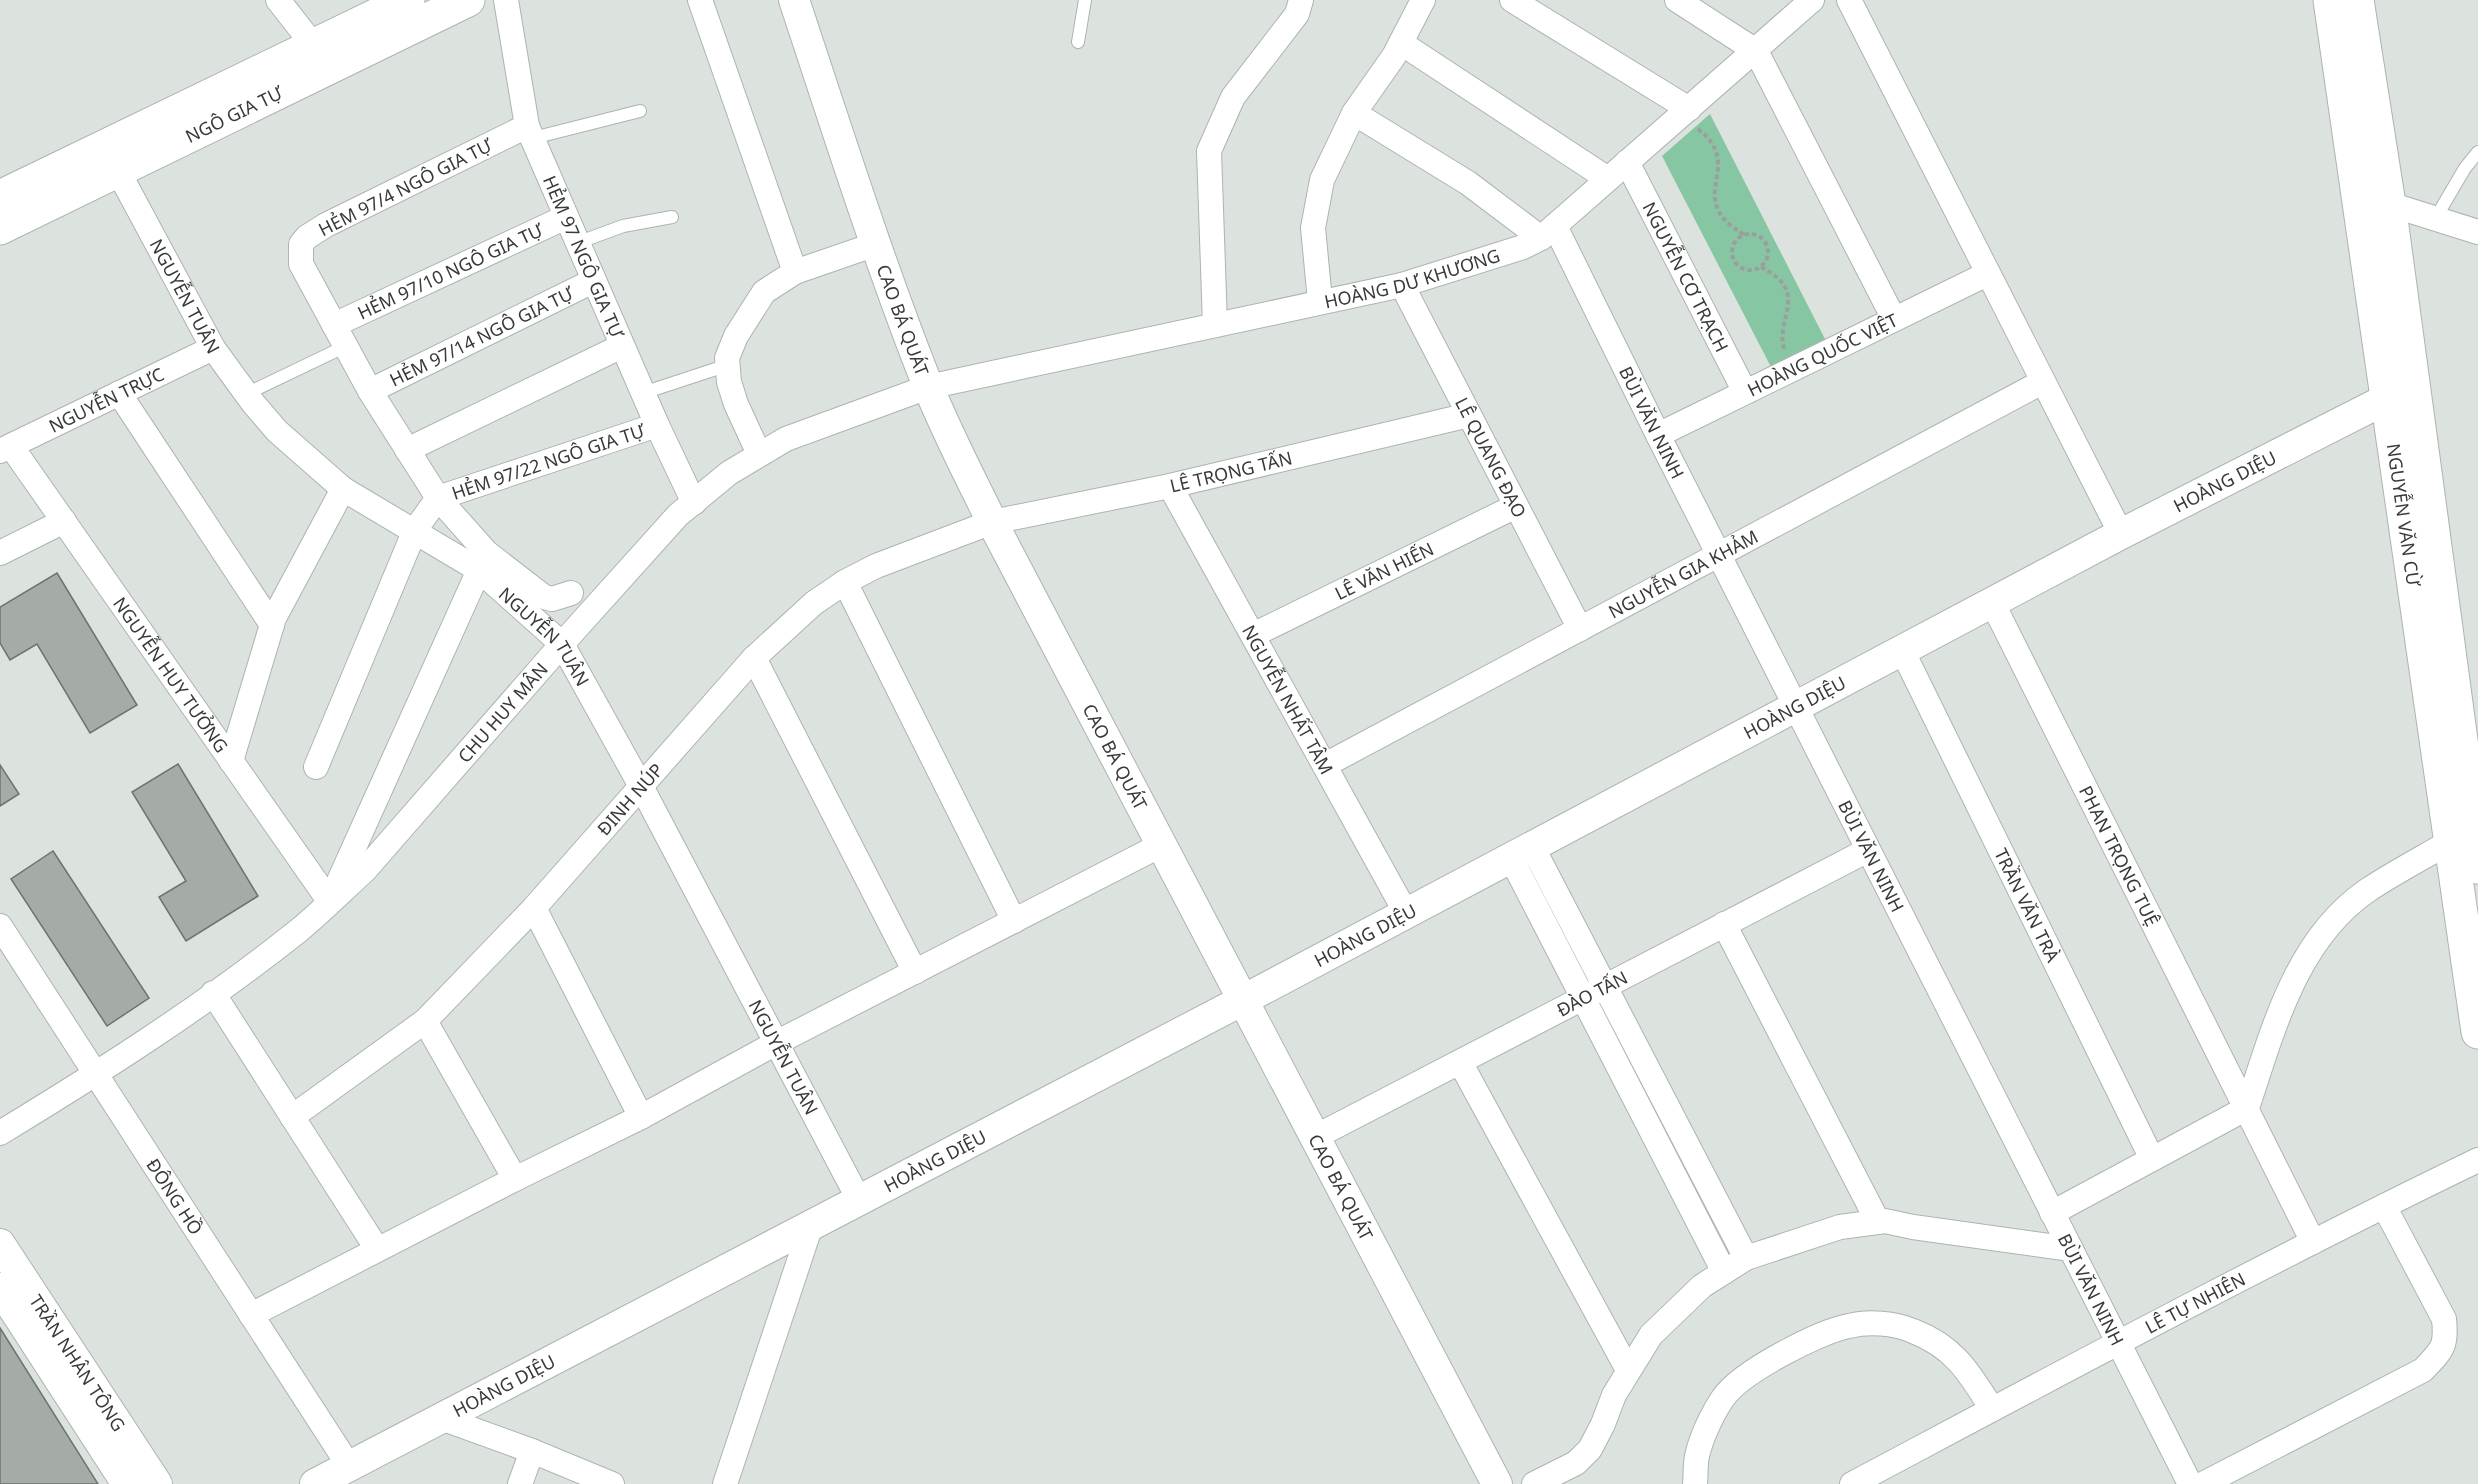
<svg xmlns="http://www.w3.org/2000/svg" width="2478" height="1484" viewBox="0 0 2478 1484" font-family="'Noto Sans',sans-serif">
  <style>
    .green { fill: #87c6a2 }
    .building { fill: #a5aca8; stroke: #6d7470; stroke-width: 1.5 }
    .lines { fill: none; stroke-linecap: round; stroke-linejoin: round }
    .service-casing { stroke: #adb4b0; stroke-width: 14 }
    .minor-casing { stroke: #adb4b0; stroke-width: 26 }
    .tertiary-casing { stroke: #adb4b0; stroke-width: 32 }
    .secondary-casing { stroke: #adb4b0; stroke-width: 35 }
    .path { stroke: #9a9f9c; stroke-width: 4; stroke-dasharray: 4.5 3; stroke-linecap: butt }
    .service { stroke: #fff; stroke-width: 12 }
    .minor { stroke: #fff; stroke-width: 24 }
    .tertiary { stroke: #fff; stroke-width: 30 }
    .secondary { stroke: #fff; stroke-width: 33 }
    .labels { text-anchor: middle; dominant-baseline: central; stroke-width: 5; stroke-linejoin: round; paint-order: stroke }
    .street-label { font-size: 18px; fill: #373a38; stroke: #fff }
  </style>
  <rect width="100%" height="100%" fill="#dce3de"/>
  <path class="green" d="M1710,114l115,225 -54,28 -109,-211z"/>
  <path class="building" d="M57,573l80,132 -47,28 -53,-89 -27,16 -10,-17v-36z
    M178,764l80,132 -72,45 -27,-44 27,-16 -54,-89z
    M0,765l19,29 -19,12z
    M53,851l96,147 -42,28 -96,-147z
    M0,1328l98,156h-98z"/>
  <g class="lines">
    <g class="service-casing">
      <path id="service" d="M1078,42l7,-42
        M533,138l107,-27
        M2435,219l30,-51 13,-16
        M577,243l46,-17 49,-9
        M643,393l85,-28
        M246,394l100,-48"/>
    </g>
    <g class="minor-casing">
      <g id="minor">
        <path d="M278,0l36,46"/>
        <path id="s1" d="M506,0l21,126 130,299 37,78"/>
        <path d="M700,0l95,272"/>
        <path d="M1512,0l177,109"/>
        <path d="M1677,0l79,51 138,268"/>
        <path d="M1849,0l272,534"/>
        <path d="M1401,43l207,136"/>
        <path d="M1354,113l114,70 73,55"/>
        <path d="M527,126l-201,99 -19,12 -6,7v20l69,127 68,107 48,54 58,45 8,2 19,-6"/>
        <path id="s2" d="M1627,162l118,230"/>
        <path id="s3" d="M118,171l95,177 40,55 24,28 66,58 136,81 83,74 80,144 217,412"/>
        <path d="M2377,206l12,-2 89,28"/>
        <path id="s4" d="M1555,226l103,209 532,1049"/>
        <path id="s5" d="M1402,285l178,344"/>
        <path d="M1320,301l-7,-73 9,-48 32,-67 40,-57 29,-56"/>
        <path id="s6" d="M334,325l232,-108"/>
        <path d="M1215,325l-6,-174 24,-54 64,-83 4,-14"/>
        <path id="s7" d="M370,391l223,-110"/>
        <path d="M119,393l153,232"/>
        <path id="s8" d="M1658,435l329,-161"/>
        <path id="s9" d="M11,446l319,456"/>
        <path d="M407,450l215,-104"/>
        <path id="s10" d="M0,451l213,-103"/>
        <path d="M759,454l-23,-50 -7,-22 -2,-24 9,-22 28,-44 31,-20 81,-28"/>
        <path id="s11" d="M1170,486l236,427"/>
        <path id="s12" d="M438,498l219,-73"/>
        <path d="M0,553l64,-32"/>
        <path d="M845,582l169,339"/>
        <path id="s13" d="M1992,602l321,640"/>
        <path id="s14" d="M1253,635l263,-129"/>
        <path id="s15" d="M1902,650l250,509"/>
        <path d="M754,658l161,314"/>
        <path d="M231,761l43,-143 69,-129"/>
        <path id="s16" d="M1325,765l717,-383"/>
        <path d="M316,767l99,-237 23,-32"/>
        <path d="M1532,846l214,412"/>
        <path d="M1511,858l213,414"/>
        <path d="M334,892l145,-322"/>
        <path d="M534,908l107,209"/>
        <path d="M1724,924l154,298"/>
        <path id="s17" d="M0,926l349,540"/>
        <path d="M213,993l164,256"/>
        <path d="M425,1021l90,158"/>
        <path d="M1460,1062l168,308"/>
        <path id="s18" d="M292,1117l133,-96 109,-113 220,-250 60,-55 31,-21 31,-16 116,-44 178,-36 299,-71"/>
        <path id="s19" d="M0,1133c102,-62 204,-127 298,-202 23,-19 45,-41 67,-61l197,-226 116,-129 51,-42 57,-34 142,-52 474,-102 121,-38 18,-9 271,-238"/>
        <path id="s20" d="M1315,1137l553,-287"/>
        <path d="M2052,1213l195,-105c26,-78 49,-169 121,-218 30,-20 64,-37 95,-56"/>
        <path d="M251,1315l264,-136 126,-62 135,-74 385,-198"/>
        <path d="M441,1418l91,33 80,33"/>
        <path d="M520,1484l12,-33"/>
        <path d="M725,1484l86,-259"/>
        <path d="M1534,1484l42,-21 14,-14 13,-25 11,-29 37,-60 51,-49 44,-28 94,-31 45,-6 28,6 158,22"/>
        <path d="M1695,1484c1,-9 0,-19 2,-28 4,-18 15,-42 26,-58 18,-26 95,-66 126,-72 20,-5 45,-3 64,5 42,16 57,43 79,78"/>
        <path id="s21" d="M1852,1484c207,-110 415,-222 626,-324"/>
        <path d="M2203,1484l220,-114c19,-20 24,-23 21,-51l-60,-113"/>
      </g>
    </g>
    <g class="tertiary-casing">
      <g id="tertiary">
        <path id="s22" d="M794,0c43,129 84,260 134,386 19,47 42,91 64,136l505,962"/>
        <path id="s23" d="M0,1244l157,240"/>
        <path d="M0,1288l127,196"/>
        <path id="s24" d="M315,1484l928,-484 878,-466 287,-146"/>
      </g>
    </g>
    <g class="secondary-casing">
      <g id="secondary">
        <path id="s25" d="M2330,0l148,1032"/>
        <path d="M2357,0l32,204 89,663"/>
        <path d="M0,197l408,-197"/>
        <path id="s26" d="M0,228l468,-228"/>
      </g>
    </g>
    <path class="path" d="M1698,129c50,39 -18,69 47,106
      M1732 252a18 18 0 1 1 36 0a18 18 0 1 1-36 0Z
      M1761,267c50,26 14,49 23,82"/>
    <use href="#service" class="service"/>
    <use href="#minor" class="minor"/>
    <use href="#tertiary" class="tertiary"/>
    <use href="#secondary" class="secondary"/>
  </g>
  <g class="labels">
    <g class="street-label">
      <text stroke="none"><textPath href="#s26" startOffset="260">NGÔ GIA TỰ</textPath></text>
      <text transform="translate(405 187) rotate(-27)">HẺM 97/4 NGÔ GIA TỰ</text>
      <text stroke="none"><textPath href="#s1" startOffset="270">HẺM 97 NGÔ GIA TỰ</textPath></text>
      <text stroke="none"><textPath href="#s6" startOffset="128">HẺM 97/10 NGÔ GIA TỰ</textPath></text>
      <text stroke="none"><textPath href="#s19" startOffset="1704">HOÀNG DƯ KHƯƠNG</textPath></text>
      <text stroke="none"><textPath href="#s2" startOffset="129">NGUYỄN CƠ TRẠCH</textPath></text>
      <text stroke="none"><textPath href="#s3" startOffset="142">NGUYỄN TUÂN</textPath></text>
      <text stroke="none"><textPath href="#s22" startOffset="338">CAO BÁ QUÁT</textPath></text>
      <text stroke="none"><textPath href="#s7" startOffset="124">HẺM 97/14 NGÔ GIA TỰ</textPath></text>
      <text stroke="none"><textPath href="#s8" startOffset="183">HOÀNG QUỐC VIỆT</textPath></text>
      <text stroke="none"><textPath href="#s10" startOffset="118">NGUYỄN TRỰC</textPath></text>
      <text stroke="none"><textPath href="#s4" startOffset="219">BÙI VĂN NINH</textPath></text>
      <text stroke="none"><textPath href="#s5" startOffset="194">LÊ QUANG ĐẠO</textPath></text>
      <text stroke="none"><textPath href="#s12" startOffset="116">HẺM 97/22 NGÔ GIA TỰ</textPath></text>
      <text stroke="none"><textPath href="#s18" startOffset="1176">LÊ TRỌNG TẤN</textPath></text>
      <text stroke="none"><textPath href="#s24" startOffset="2157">HOÀNG DIỆU</textPath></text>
      <text stroke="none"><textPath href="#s25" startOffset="520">NGUYỄN VĂN CỪ</textPath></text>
      <text stroke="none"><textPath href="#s14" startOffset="146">LÊ VĂN HIẾN</textPath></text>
      <text stroke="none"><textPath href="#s16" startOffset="406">NGUYỄN GIA KHẢM</textPath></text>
      <text stroke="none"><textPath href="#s3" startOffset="646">NGUYỄN TUÂN</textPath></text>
      <text stroke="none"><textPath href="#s9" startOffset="279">NGUYỄN HUY TƯỞNG</textPath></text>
      <text stroke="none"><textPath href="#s11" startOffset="244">NGUYỄN NHẤT TÂM</textPath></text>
      <text stroke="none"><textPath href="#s24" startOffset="1671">HOÀNG DIỆU</textPath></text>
      <text stroke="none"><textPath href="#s19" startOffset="660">CHU HUY MÂN</textPath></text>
      <text stroke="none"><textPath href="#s22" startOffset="824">CAO BÁ QUÁT</textPath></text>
      <text stroke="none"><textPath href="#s18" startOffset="466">ĐINH NÚP</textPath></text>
      <text stroke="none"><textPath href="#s13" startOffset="284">PHAN TRỌNG TUỆ</textPath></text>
      <text stroke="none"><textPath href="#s4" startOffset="705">BÙI VĂN NINH</textPath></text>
      <text stroke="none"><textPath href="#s15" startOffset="284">TRẦN VĂN TRÀ</textPath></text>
      <text stroke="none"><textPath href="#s24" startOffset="1185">HOÀNG DIỆU</textPath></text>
      <text stroke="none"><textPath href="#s20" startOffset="312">ĐÀO TẤN</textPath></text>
      <text stroke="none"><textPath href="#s3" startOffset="1132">NGUYỄN TUÂN</textPath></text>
      <text stroke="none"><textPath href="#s24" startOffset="699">HOÀNG DIỆU</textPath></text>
      <text stroke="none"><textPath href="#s22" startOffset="1310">CAO BÁ QUÁT</textPath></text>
      <text stroke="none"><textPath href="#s17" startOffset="322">ĐÔNG HỒ</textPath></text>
      <text stroke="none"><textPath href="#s4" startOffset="1191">BÙI VĂN NINH</textPath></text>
      <text stroke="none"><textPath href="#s21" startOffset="388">LÊ TỰ NHIÊN</textPath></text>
      <text stroke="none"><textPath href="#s23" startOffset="142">TRẦN NHÂN TÔNG</textPath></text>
      <text stroke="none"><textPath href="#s24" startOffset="213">HOÀNG DIỆU</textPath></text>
    </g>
  </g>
</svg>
